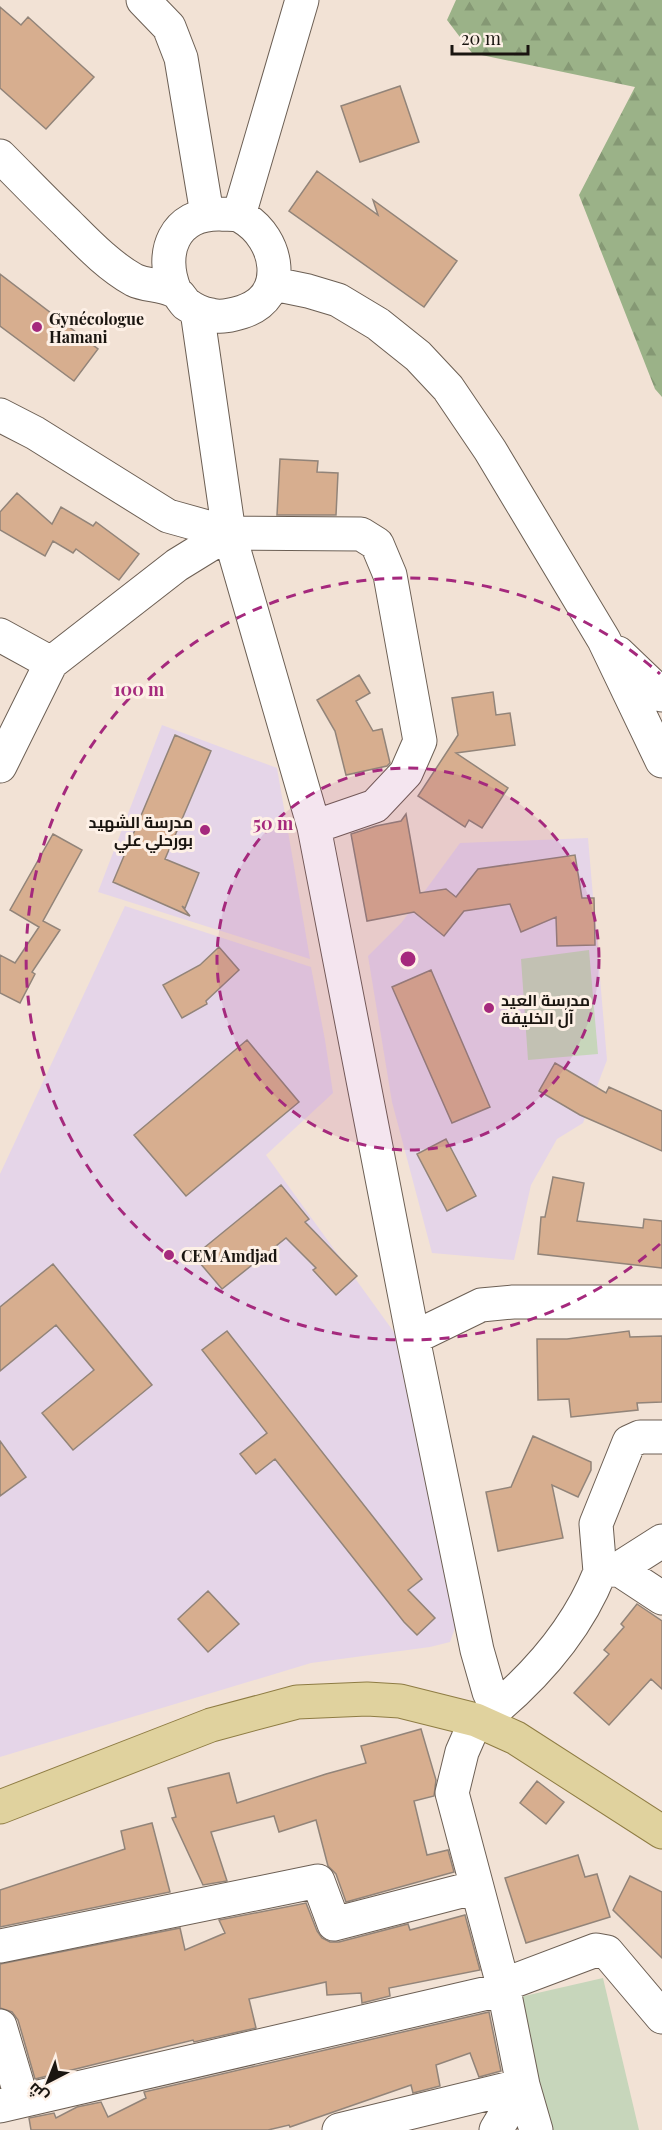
<svg xmlns="http://www.w3.org/2000/svg" width="662" height="2130" viewBox="0 0 662 2130" font-family="'Playfair Display',Cairo,serif">
  <style>
    .education { fill: #e5d5e8 }
    .forest { fill: url(#forest-firs) }
    .park { fill: #c7d6bb }
    .building { fill: #d7ae8f; stroke: #928479; stroke-width: 1.5 }
    .lines { fill: none; stroke-linecap: round; stroke-linejoin: round }
    .minor-casing { stroke: #6c5f54; stroke-width: 35 }
    .major-casing { stroke: #8e7c43; stroke-width: 35 }
    .minor { stroke: #fff; stroke-width: 33 }
    .major { stroke: #e0d29e; stroke-width: 33 }
    .ring { fill: none; stroke: #a5297d; stroke-width: 3; stroke-dasharray: 10 8 }
    .poi-dot { fill: #a5297d; stroke: #fdf0e6; stroke-width: 2 }
    .labels { text-anchor: middle; dominant-baseline: central; stroke-width: 6; stroke-linejoin: round; paint-order: stroke }
    .poi-label { font-size: 16px; font-weight: bold; fill: #1a1510; stroke: #fdf0e6; text-anchor: start }
    .centre { fill: #a5297d; stroke: #fdf0e6; stroke-width: 3 }
    .ring-label { font-size: 18px; text-anchor: middle; font-weight: bold; fill: #a5297d; stroke: #fdf0e6; stroke-width: 6; stroke-linejoin: round; paint-order: stroke }
  </style>
  <defs>
    <pattern id="forest-firs" width="22" height="20" patternUnits="userSpaceOnUse" patternTransform="scale(1.5)"><rect width="22" height="20" fill="#9bb288"/><path d="M5 1l3.5 6h-7zM16 11l3.5 6h-7z" fill="#859874"/></pattern>
  </defs>
  <rect width="100%" height="100%" fill="#f2e2d5"/>
  <path class="education" d="M162,725l115,43 33,191 -212,-67z
    M588,838l19,222 -24,63 -26,16 -26,46 -17,75 -82,-7 -40,-151 -24,-146 34,-34 58,-79z
    M125,906l186,61 14,73 8,53 -67,62 130,180 64,279 -10,28 -20,5 -119,16 -311,94v-583z"/>
  <path class="forest" d="M456,0h206v397l-7,-8 -76,-194 56,-108 -163,-34 -25,-33z"/>
  <path class="park" d="M589,950l9,104 -70,6 -7,-101z
    M603,1978l36,152h-88l-31,-133z"/>
  <path class="building" d="M0,7l21,18 7,-8 66,60 -48,52 -46,-41z
    M400,86l19,56 -59,20 -19,-56z
    M317,171l61,44 -5,-15 84,61 -33,46 -135,-96z
    M0,274l98,75 -24,32 -74,-55z
    M280,459l38,2 -1,11 21,1 -2,42h-59z
    M17,493l35,31 9,-17 32,19 3,-4 43,32 -20,26 -43,-31 -3,4 -20,-12 -8,15 -45,-26v-18z
    M359,675l11,18 -14,8 17,30 9,-2 8,34 -3,3 -41,9 -11,-44 -18,-31z
    M493,692l3,23 14,-2 5,32 -59,8 52,35 -26,40 -13,-8 -4,7 -47,-31 40,-61 -6,-37z
    M175,735l36,16 -46,108 34,14 -14,35 -3,-2 8,10 -77,-34z
    M406,814l14,79 26,-4 10,8 22,-28 97,-14 7,43h12l1,47 -38,1 -1,-29 -35,15 -11,-28 -46,7 -20,25 -30,-24 -47,9 -16,-87 25,-8 25,-5z
    M53,834l29,16 -39,71 17,9 -28,42 3,2 -15,29 -20,-10v-38l15,8 24,-36 -29,-17z
    M219,947l20,23 -33,31 1,3 -25,14 -19,-33 37,-20z
    M431,970l59,137 -38,16 -60,-136z
    M247,1040l52,62 -113,94 -52,-61z
    M555,1063l51,30 3,-6 53,24v40l-82,-36 -41,-24z
    M446,1139l30,57 -29,15 -30,-57z
    M553,1177l31,6 -7,38 66,7 1,-9 18,2v47l-124,-14 3,-37h4z
    M281,1185l28,34 -4,3 52,54 -21,19 -23,-25 3,-2 -30,-30 -64,51 -28,-33z
    M53,1264l99,121 -79,65 -31,-37 52,-43 -38,-45 -56,46v-64z
    M227,1331l195,248 -14,11 27,28 -18,17 -13,-13 -129,-163 -19,15 -16,-20 27,-21 -65,-83z
    M629,1331l1,6 32,-1v66l-25,1 1,7 -67,7 -2,-18 -31,1 -1,-61h30z
    M533,1436l58,26v8l-13,27 -26,-12 11,53 -65,13 -12,-59 25,-5z
    M0,1441l26,36 -26,19z
    M208,1591l31,33 -31,28 -30,-33z
    M637,1604l25,17v68l-11,-10 -42,46 -35,-32 35,-39 -5,-4 20,-23 -3,-3z
    M421,1729l15,51 -2,16 -20,5 13,54 21,-5 6,22 -108,30 -10,-28 -8,-8 -12,-46 -37,12 -5,-16 -63,16 16,49 -24,4 -31,-67 4,-1 -8,-29 61,-15 8,30 89,-29 40,-11 -5,-17z
    M537,1781l27,21 -18,22 -26,-21z
    M152,1823l18,69 -170,35v-37l125,-41 -4,-18z
    M578,1855l7,22 12,-3 13,43 -84,26 -21,-65z
    M630,1876l32,16v66l-49,-48z
    M306,1903l11,28 5,7 8,4h9l69,-18 2,6 55,-15 15,55 -91,18 1,8 -28,7 -1,-10 -34,2 -1,-13 -77,17 7,29 -62,14 -1,-2 -158,39 -17,-59 -6,-8 -12,-4v-44l180,-36 5,22 40,-17 -6,-13z
    M489,2012l12,59 -22,6 -9,-24 -34,12 4,21 -27,7 -2,-8 -121,42 -1,-2 -21,5h-237l-2,-12 25,-5 2,5 21,-11 24,-5 7,15 38,-19 -2,-6z"/>
  <g class="lines">
    <g class="minor-casing">
      <path id="minor" d="M143,0l26,27 12,31 26,156
        M0,156c23,23 45,46 68,68 20,20 41,42 66,56 12,6 28,4 40,11 5,2 8,9 12,13 7,5 16,10 25,11 10,3 21,0 31,-3 48,-15 37,-74 0,-95 -6,-4 -15,-2 -22,-3 -46,-1 -61,39 -45,77
        M239,215l63,-215
        M274,284l34,7 30,9 40,24 40,32 30,32 42,62 114,190 58,121
        M197,311l32,222
        M0,415l35,18 133,83 61,17 132,1 16,10 13,31 30,166 -14,32 -31,33 -61,21
        M0,635l51,28
        M618,653l44,42
        M0,766l51,-103 126,-98 52,-32 85,294 99,511 64,312 12,42 8,16 -7,18
        M413,1338l68,-33 32,-3h149
        M618,1569l44,29
        M600,1572l-4,-48 33,-82 11,-5h22
        M497,1708c42,-36 82,-83 103,-136l18,-3 44,-28
        M476,1720l-14,32 -10,41 51,192 20,100 13,45
        M0,1946l318,-65 16,43 143,-37
        M0,2026l22,74
        M0,2106l492,-114 11,-7 93,-35 11,2 55,65
        M339,2130l184,-45
        M496,2130l27,-45"/>
    </g>
    <g class="major-casing">
      <path id="major" d="M0,1807l211,-82 86,-23 70,-3 33,2 76,19 40,18 146,94"/>
    </g>
    <use href="#minor" class="minor"/>
    <use href="#major" class="major"/>
  </g>
  <circle cx="408" cy="959" r="191" fill="#a5297d" fill-opacity=".12"/>
  <g class="ring">
    <circle cx="408" cy="959" r="191"/>
    <path d="M660 1244A381 381 0 1 1 660 674"/>
  </g>
  <g class="poi-dot">
    <circle cx="37" cy="327" r="6"/>
    <circle cx="205" cy="830" r="6"/>
    <circle cx="489" cy="1008" r="6"/>
    <circle cx="169" cy="1255" r="6"/>
  </g>
  <g class="labels">
    <g class="poi-label">
      <text x="49" y="318">Gynécologue<tspan x="49" dy="18">Hamani</tspan></text>
      <text x="193" y="821" text-anchor="end">مدرسة الشهيد<tspan x="193" dy="18">بورحلي علي</tspan></text>
      <text x="501" y="999">مدرسة العيد<tspan x="501" dy="18">آل الخليفة</tspan></text>
      <text x="181" y="1255">CEM Amdjad</text>
    </g>
  </g>
  <circle cx="408" cy="959" r="9" class="centre"/>
  <g class="ring-label">
    <text x="139" y="696">100 m</text>
    <text x="273" y="830">50 m</text>
  </g>
  <g transform="translate(48 2082) rotate(222)" stroke="#fdf0e6" stroke-width="4.5" paint-order="stroke">
  <path d="M0-4.5L10 22L0 15L-10 22Z" fill="#1a1510"/>
  <text y="-9" font-size="16" font-weight="bold" text-anchor="middle" fill="#1a1510">ش</text>
  </g>
  <path d="M452 45v9h76v-9" fill="none" stroke="#1a1510" stroke-width="3"/>
  <text x="461" y="45" font-size="18" fill="#1a1510" stroke="#fdf0e6" stroke-width="4.5" paint-order="stroke">20 m</text>
</svg>
